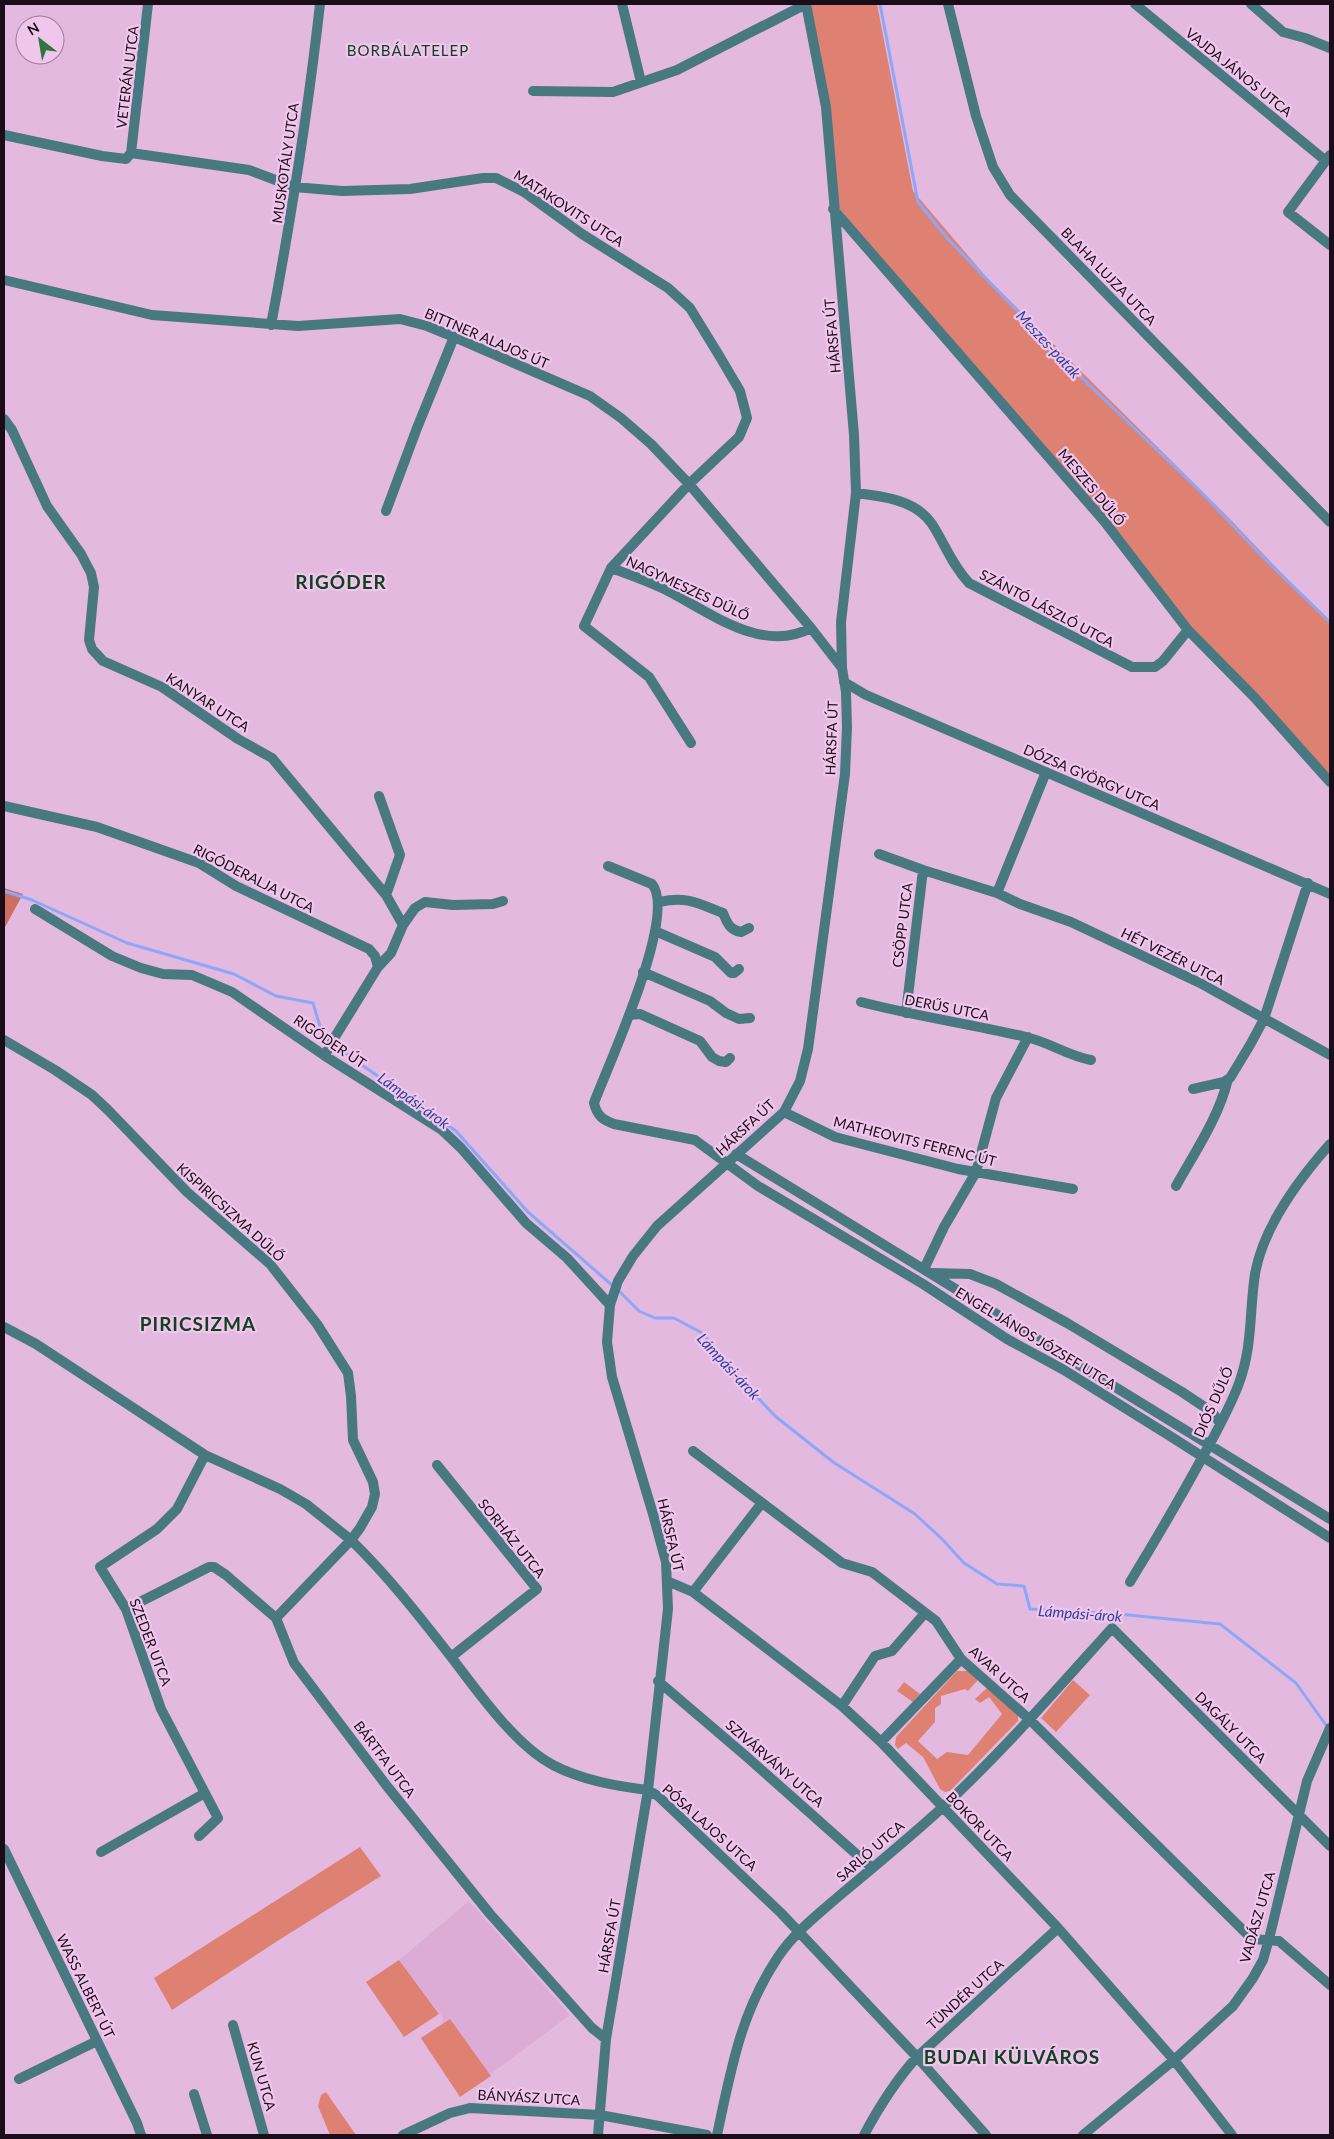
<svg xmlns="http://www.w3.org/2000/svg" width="1334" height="2139" viewBox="0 0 1334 2139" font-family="Lato,sans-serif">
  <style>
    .built { fill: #dcacd7 }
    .green { fill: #df8172 }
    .forest { fill: #cd6f60 }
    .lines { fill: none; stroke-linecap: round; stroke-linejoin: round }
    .stream { stroke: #8da7f8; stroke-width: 3 }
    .minor { stroke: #487982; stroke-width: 10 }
    .labels { text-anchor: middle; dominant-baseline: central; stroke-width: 4.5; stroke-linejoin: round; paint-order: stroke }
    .street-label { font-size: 14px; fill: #1b0c1a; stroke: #f1c6ec }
    .neighbourhood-label { font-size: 15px; letter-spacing: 1px; fill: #104220; stroke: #f1c6ec }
    .water-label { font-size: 15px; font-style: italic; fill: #2e409d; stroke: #f1c6ec }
    .district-label { font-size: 19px; font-weight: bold; letter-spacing: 1px; fill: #104220; stroke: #f1c6ec }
  </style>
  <rect width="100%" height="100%" fill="#e4b9df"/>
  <path class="built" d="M469,1901l101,114 -110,82 -40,-59 22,-14 1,-6 -44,-58z"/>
  <path class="green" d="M808,4h69l36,187 75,88 240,238 102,107v154l-142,-148 -351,-424z
    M957,1671h11l10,9 -10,11 -3,-2 -24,7v8l-6,4v14l-17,19 19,18 10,-7 21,3 34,-41 -13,-17 -9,6 -5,-4 13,-12 30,27v7l-68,70 -5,1 -5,-3 -17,-32 -17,-14 -8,6 -3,-4 1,-8z
    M1073,1680l17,15 -34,37 -15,-14z
    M904,1682l16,12 -7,8 -16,-11z
    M360,1847l21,29 -102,64 -107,70 -18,-32z
    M399,1960l40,54 -35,23 -38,-55z
    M450,2019l41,57 -31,21 -39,-59z
    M326,2092l30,43h-26l-12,-29 3,-11z"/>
  <path class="forest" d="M4,888l19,6 -19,35z"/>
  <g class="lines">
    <path class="stream" d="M880,4l38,198 30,37 134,139 119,114 63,66 66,64
      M4,891l28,9 95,43 107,31 42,22 37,7 9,30 27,23 107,75 72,81 85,74
      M618,1290l21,21 16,7h19l30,16 10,17 61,65 58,46 82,52 27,25 22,24 33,21 27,2 6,23 88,5 102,10 76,59 32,45"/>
    <path class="minor" d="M622,4l19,78
      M948,4l28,112 17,51 17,28 320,327
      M1135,4l191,157
      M1251,4l32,28 22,6 25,10
      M533,91l80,1 64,-22 129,-66
      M4,135l98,21 24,3 5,-6 118,17 45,17 48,4 68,-2 73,-11h13l28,14 58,42 86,54 22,20 30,49 20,34 7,27 -8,19 -50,47 -78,84
      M131,153l17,-149
      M1330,155l-42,57 42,33
      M833,209l271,312 84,109 67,68 75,84
      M4,280l148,35 146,11 102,-7 27,7 27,11 136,59 31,22 30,26 38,40 122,144 31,40
      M271,325c20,-106 37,-214 49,-321
      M4,419l8,11 35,76 34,48 10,19 3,14 -5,53 3,9 11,12 59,26 76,52 34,19 114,137
      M856,493c26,3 60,7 76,31 13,20 20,41 37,59l163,84h23l8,-6 25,-31
      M386,511l31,-83 37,-91
      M844,682l22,13 464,199
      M691,743l-42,-66 -65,-51 27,-58c17,6 34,12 51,20 44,21 98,67 149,40
      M379,796l21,59 -14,40 17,30
      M4,806l93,21 102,36 37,23 133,63 6,7 3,11 -48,78 -5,11
      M879,854l44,16 74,23 23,11 51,18 129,61 130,72
      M608,866l44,18c26,31 -44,181 -58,219 3,13 9,17 20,21l81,16 63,46 165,98 84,55 57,31 106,66 160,102
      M997,893l49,-121
      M659,902c29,-6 38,1 64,11 4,10 7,17 18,19l8,-4
      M35,909l77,47 29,12 22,6 29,1 40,17 93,64 117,74 19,18 65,75 41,35 43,47
      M655,931l60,26 16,16h3l5,-4
      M378,967l13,-14 12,-28 12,-17 10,-6 28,3 40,-1 10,-3
      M643,972l67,29 16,12 13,6 11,-1
      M861,1002c54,14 110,22 165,35 23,5 42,19 65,23
      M906,1013l17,-143
      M629,1015l11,-1 60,27 12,16 7,4 7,1 4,-4
      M4,1040l51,30 37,25 16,15 79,82 83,72 47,60 31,49 3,23 2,44 20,42 2,12 -3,13 -12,21 -9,12c37,36 69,77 101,118 26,34 63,87 101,107 28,15 63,21 95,25l10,6 123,117 136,144 69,78
      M1193,1089l31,-7 6,-4 20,-33 14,-26 44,-136
      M784,1112l51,25 123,32 115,20
      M736,1154l594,365
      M1176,1186c19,-34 43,-69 52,-107
      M924,1269l20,-42 32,-55 20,-74 32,-61
      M932,1273l38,1 26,10 71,39 115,69 30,20 8,11
      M4,1327l32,17 169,111 75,34 26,15 45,36 -75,78
      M693,1451l149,112 30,9 64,49 25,38 68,60 223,220 27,2 51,44
      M437,1465l100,124 -86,68
      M667,1581l26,11 149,114 39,36 177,186 116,132 58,75
      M1130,1582c25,-41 49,-82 72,-124 13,-23 26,-47 36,-72 15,-39 11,-72 17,-112 8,-46 44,-95 75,-130
      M693,1592l68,-88
      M126,1609l83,-42h5l12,8 50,43 18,45 92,122 104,129 102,114 14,11
      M658,1681l89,76 125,111
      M842,1706l33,-50 17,-5 33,-38
      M881,1742l80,-83
      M199,1836l19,-18 -57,-109 -35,-100 -26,-42 57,-38 20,-20 28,-54
      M4,1849l133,274 4,12
      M101,1852l104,-59
      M233,2025l31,110
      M19,2079l78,-38
      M194,2094l13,41
      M403,2135l47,-22 20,-5 130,7 107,20
      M598,2135l8,-96 42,-249 20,-181 -2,-47 -13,-48 -41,-137 -5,-35 3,-37 8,-24 15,-25 24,-30 127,-114 16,-31 8,-32 37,-275 2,-47 -1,-35 -4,-24 -1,-46 15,-129 -2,-58 -28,-328 -20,-103
      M717,2135c14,-65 23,-121 61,-178 16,-24 39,-42 61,-61 35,-29 70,-58 104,-89 60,-56 114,-118 169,-179l218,218
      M864,2135c15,-28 31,-54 53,-78l141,-129
      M1083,2135l91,-75 59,-54 20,-28 10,-18 6,-21 38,-158 23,-53"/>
  </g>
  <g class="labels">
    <g class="street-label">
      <text transform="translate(1239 72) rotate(39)">VAJDA JÁNOS UTCA</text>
      <text transform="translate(127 77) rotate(-83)">VETERÁN UTCA</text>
      <text transform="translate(285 163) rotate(-82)">MUSKOTÁLY UTCA</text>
      <text transform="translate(569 208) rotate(33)">MATAKOVITS UTCA</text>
      <text transform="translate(1109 276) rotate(46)">BLAHA LUJZA UTCA</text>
      <text transform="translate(832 336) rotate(-95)">HÁRSFA ÚT</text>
      <text transform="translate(487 338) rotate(23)">BITTNER ALAJOS ÚT</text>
      <text transform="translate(1092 487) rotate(50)">MESZES DŰLŐ</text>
      <text transform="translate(688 588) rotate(25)">NAGYMESZES DŰLŐ</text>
      <text transform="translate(1047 608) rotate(28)">SZÁNTÓ LÁSZLÓ UTCA</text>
      <text transform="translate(208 702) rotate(33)">KANYAR UTCA</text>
      <text transform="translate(831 738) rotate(-88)">HÁRSFA ÚT</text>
      <text transform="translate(1092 777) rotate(23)">DÓZSA GYÖRGY UTCA</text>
      <text transform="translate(254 878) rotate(27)">RIGÓDERALJA UTCA</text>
      <text transform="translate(902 925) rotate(-83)">CSÖPP UTCA</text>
      <text transform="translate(1173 956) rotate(26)">HÉT VEZÉR UTCA</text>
      <text transform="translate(947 1007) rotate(11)">DERŰS UTCA</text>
      <text transform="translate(330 1041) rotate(34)">RIGÓDER ÚT</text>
      <text transform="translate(745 1127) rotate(-43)">HÁRSFA ÚT</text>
      <text transform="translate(915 1141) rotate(14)">MATHEOVITS FERENC ÚT</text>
      <text transform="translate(231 1212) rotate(42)">KISPIRICSIZMA DŰLŐ</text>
      <text transform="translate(1036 1338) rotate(31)">ENGEL JÁNOS JÓZSEF UTCA</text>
      <text transform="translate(1213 1402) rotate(-66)">DIÓS DŰLŐ</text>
      <text transform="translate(671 1535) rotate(77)">HÁRSFA ÚT</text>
      <text transform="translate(512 1538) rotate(51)">SORHÁZ UTCA</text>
      <text transform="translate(151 1642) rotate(69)">SZEDER UTCA</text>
      <text transform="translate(1000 1674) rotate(42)">AVAR UTCA</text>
      <text transform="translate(1231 1727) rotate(45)">DAGÁLY UTCA</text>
      <text transform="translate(385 1759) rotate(53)">BÁRTFA UTCA</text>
      <text transform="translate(775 1763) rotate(41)">SZIVÁRVÁNY UTCA</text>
      <text transform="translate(980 1826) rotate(46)">BOKOR UTCA</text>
      <text transform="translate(710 1827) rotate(42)">PÓSA LAJOS UTCA</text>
      <text transform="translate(870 1851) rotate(-41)">SARLÓ UTCA</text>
      <text transform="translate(1257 1917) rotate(-74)">VADÁSZ UTCA</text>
      <text transform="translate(609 1936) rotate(-80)">HÁRSFA ÚT</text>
      <text transform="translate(86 1986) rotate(64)">WASS ALBERT ÚT</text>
      <text transform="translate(965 1994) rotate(-42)">TÜNDÉR UTCA</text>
      <text transform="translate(262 2076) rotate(74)">KUN UTCA</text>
      <text transform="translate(529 2097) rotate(3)">BÁNYÁSZ UTCA</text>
    </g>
    <g class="neighbourhood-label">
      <text x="408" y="50">BORBÁLATELEP</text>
    </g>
    <g class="water-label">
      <text transform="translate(1049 344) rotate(47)">Meszes-patak</text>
      <text transform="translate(414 1100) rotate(36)">Lámpási-árok</text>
      <text transform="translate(729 1366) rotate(47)">Lámpási-árok</text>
      <text transform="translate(1080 1613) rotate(4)">Lámpási-árok</text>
    </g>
    <g class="district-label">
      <text x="341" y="581">RIGÓDER</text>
      <text x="198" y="1323">PIRICSIZMA</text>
      <text x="1012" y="2056">BUDAI KÜLVÁROS</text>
    </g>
  </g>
  <rect width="1334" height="2139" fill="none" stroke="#1b0c1a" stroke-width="10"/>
  <g transform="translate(40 40) rotate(329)"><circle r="24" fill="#f1c6ec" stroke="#9b7c98"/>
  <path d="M0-4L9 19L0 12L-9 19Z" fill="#2e7541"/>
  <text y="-8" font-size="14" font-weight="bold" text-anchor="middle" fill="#1b0c1a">N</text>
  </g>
</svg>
